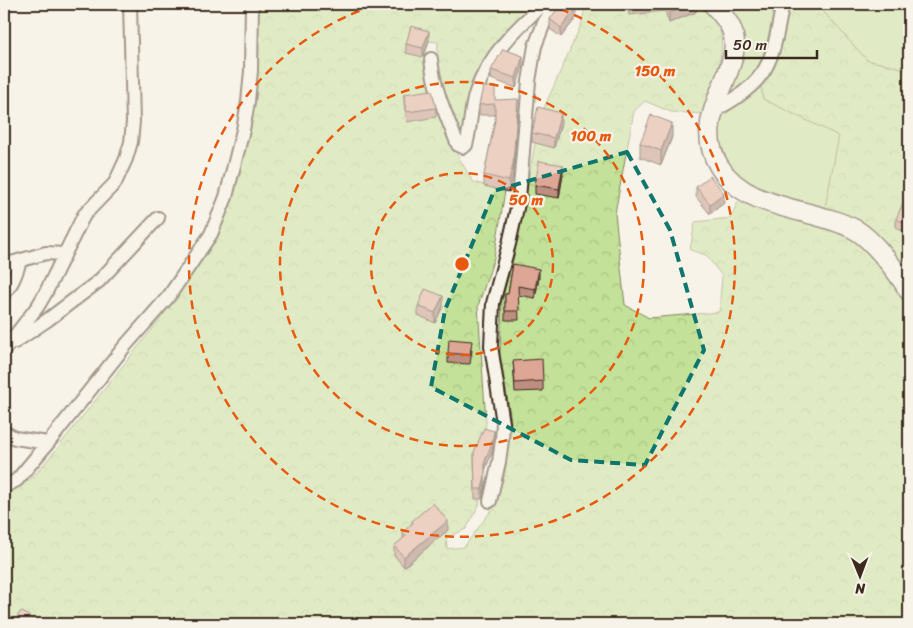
<svg xmlns="http://www.w3.org/2000/svg" width="913" height="628" viewBox="0 0 913 628" font-family="Sriracha,sans-serif">
  <style>
    .green { fill: #c4e199; stroke: #80865c }
    .forest { fill: url(#forest-crowns); stroke: #80865c }
    .lines { fill: none; stroke-linecap: round; stroke-linejoin: round }
    .lane-casing { stroke: #3b2a1e; stroke-width: 10 }
    .street-casing { stroke: #3b2a1e; stroke-width: 16 }
    .secondary-casing { stroke: #3b2a1e; stroke-width: 22 }
    .lane { stroke: #f7f3e8; stroke-width: 6 }
    .street { stroke: #f7f3e8; stroke-width: 12 }
    .secondary { stroke: #f7f3e8; stroke-width: 19 }
    .wall { fill: #be8f80; stroke: #3b2a1e }
    .shaded-wall { fill: #9b7468; stroke: #3b2a1e }
    .building { fill: #dda695; stroke: #3b2a1e }
    .marked { fill: none; stroke: #0f766e; stroke-width: 4; stroke-dasharray: 10 6; stroke-linejoin: round }
    .ring { fill: none; stroke: #e8590c; stroke-width: 2.5; stroke-dasharray: 9 6 }
    .centre { fill: #e8590c; stroke: #f7f3e8; stroke-width: 2.5 }
    .ring-label { font-size: 15px; text-anchor: middle; font-weight: bold; fill: #e8590c; stroke: #f7f3e8; stroke-width: 4.5; stroke-linejoin: round; paint-order: stroke }
  </style>
  <defs>
    <pattern id="forest-crowns" width="20" height="18" patternUnits="userSpaceOnUse" patternTransform="scale(1.25)"><rect width="20" height="18" fill="#c4e199"/><path d="M2 6a3 3 0 1 1 6 0M12 15a3 3 0 1 1 6 0" fill="none" stroke="#a9c183"/></pattern>
  </defs>
  <rect width="100%" height="100%" fill="#f7f3e8"/>
  <filter id="ink" filterUnits="userSpaceOnUse"><feTurbulence type="fractalNoise" baseFrequency=".02" numOctaves="2"/><feDisplacementMap in="SourceGraphic" scale="10" xChannelSelector="R" yChannelSelector="G"/><feConvolveMatrix kernelMatrix="1 2 1 2 8 2 1 2 1" color-interpolation-filters="sRGB"/></filter>
  <g filter="url(#ink)">
    <path class="green" d="M723,4h56c-10,37 -13,73 -51,92l10,-33z
      M812,4h97v66l-42,-10 -48,-53z
      M761,83l2,16 76,37 -14,72c-32,-8 -98,-19 -105,-60 -2,-10 0,-20 1,-30z"/>
    <path class="forest" d="M258,4h277l-11,8 -18,21 -44,104 -4,-2c-13,-34 -22,-57 -20,-93l-9,-1 -4,17 5,23 24,68 19,33 32,9 -11,67 -16,48 8,116 -7,83 -13,24 -20,9 1,11 17,-2 29,-39 12,-34 6,-53 -11,-67 2,-54 12,-44 26,-139 41,-92 5,-21h115c5,6 13,14 17,21 11,24 -7,64 -14,89l-33,-2 -26,-11 -11,10 -19,102 10,92 24,13 70,-6 3,-36 -16,-21 -16,-5 5,-28 35,-4 8,-16 70,18 41,14 19,16 28,31 13,24v319h-905v-129l29,-18 22,-26 106,-133 52,-76 14,-29 12,-42 12,-52z
      M787,4h25l7,3 48,53 42,10v210l-84,-72 14,-72 -76,-37 -2,-16z"/>
    <g class="lines">
      <g class="lane-casing">
        <path id="lane" d="M899,273l10,-15"/>
      </g>
      <g class="street-casing">
        <path id="street" d="M431,59c3,31 16,58 27,86l5,2 3,-2c5,-17 4,-36 10,-53 12,-36 40,-64 68,-88
          M713,111c19,-9 43,-25 53,-44 10,-18 12,-43 17,-63
          M4,265l42,-12 18,1
          M4,293c9,-9 12,-20 16,-32
          M15,342l31,-21 53,-40 59,-63
          M4,350l34,-44 7,-12 39,-79 31,-32 11,-24 5,-17 2,-20 -3,-118
          M4,432l11,6 33,5 77,-97 44,-50 42,-62 15,-37 17,-67 5,-28 3,-31 1,-67
          M4,487l13,-7 31,-37
          M490,501l9,-39 3,-22 1,-17 -12,-77 2,-43 16,-59 10,-45 10,-118 6,-35 9,-23 12,-19"/>
      </g>
      <g class="secondary-casing">
        <path id="secondary" d="M713,4c6,7 14,15 18,24 18,40 -44,86 -12,138 27,45 93,41 135,63 18,9 45,45 55,62"/>
      </g>
      <use href="#lane" class="lane"/>
      <use href="#street" class="street"/>
      <use href="#secondary" class="secondary"/>
    </g>
    <path class="wall" d="M627,4h69v8l-27,11 -4,-12 -36,4z
      M576,18l-15,19 -11,-8v-10z
      M429,40l-6,17 -17,-4v-9z
      M523,65l-7,23 -25,-9v-9z
      M404,94l32,14v9l-29,5 -3,-18z
      M495,100l23,9 -5,66 -4,17 -25,-6v-11l11,-55v-5h-16v-10z
      M561,123l-7,25 -22,-6v-9z
      M672,137l-11,28 -21,-8v-14z
      M563,174l-4,24 -24,-4v-9z
      M696,187l28,16 -14,11 -14,-17z
      M909,199v35l-13,-6v-9z
      M513,264l26,14 -4,20 -17,-3 1,25h-14v-26h3z
      M418,306h25l-8,17 -17,-8z
      M472,350l-2,14 -22,-1v-10z
      M513,361l30,20v10l-28,1z
      M494,441l-2,11 -7,18v15l-3,14h-7l-1,-47z
      M412,521l36,9 -44,37 -10,-12v-9l9,-7v-7l9,-8z
      M909,581v26l-3,-1v-9z"/>
    <path class="shaded-wall" d="M693,4h3v8l-27,11v-10z
      M576,9v9l-15,19v-9z
      M429,31v9l-6,17v-9z
      M523,56v9l-7,23v-10z
      M518,99v10l-5,66 -4,17v-11z
      M561,113v10l-7,25v-10z
      M672,123v14l-11,28v-14z
      M563,165v9l-4,24v-9z
      M724,193v10l-14,11v-10z
      M539,269v9l-4,20v-9z
      M443,296v10l-8,17v-10z
      M494,431v10l-2,11 -7,19v-10z
      M485,476v9l-3,14v-10z
      M448,521v9l-44,37v-10z"/>
    <path class="building" d="M561,4h9l6,5 -15,19 -11,-9z
      M628,4h19l-18,2z
      M665,4h28l-24,9z
      M411,26l18,5 -6,17 -17,-4z
      M503,49l20,7 -7,22 -25,-8z
      M483,87h12v13l23,-1 -5,65 -4,17 -25,-6 11,-55v-16l-16,1z
      M432,90l4,18 -29,4 -3,-18z
      M538,107l23,6 -7,25 -22,-5z
      M651,115l21,8 -11,28 -21,-8z
      M539,161l24,4 -4,24 -24,-4z
      M710,176l14,17 -14,11 -14,-17z
      M905,198l4,1v26l-13,-6z
      M513,264l26,5 -4,20 -17,-3 1,25h-14v-17h3z
      M425,289l18,7 -8,17 -17,-7z
      M449,339l23,2 -2,14 -22,-2z
      M542,359l1,22 -28,2 -2,-22z
      M484,428l10,3 -2,12 -7,18v15l-3,13h-7l-1,-37z
      M433,503l15,18 -44,36 -10,-11 12,-10 -3,-4 10,-9 -1,-2z
      M908,581h1v16h-3z
      M21,611l15,10 -2,3h-22z"/>
  </g>
  <path d="M0 0H913V628H0ZM627,152l43,78 34,120 -59,115 -74,-5 -140,-73 14,-77 49,-119z" fill="#f7f3e8" fill-opacity=".55" fill-rule="evenodd"/>
  <path class="marked" d="M627,152l43,78 34,120 -59,115 -74,-5 -140,-73 14,-77 49,-119z"/>
  <g class="ring">
    <circle cx="462" cy="264" r="91"/>
    <circle cx="462" cy="264" r="182"/>
    <path d="M546 4A273 273 0 1 1 378 4"/>
  </g>
  <circle cx="462" cy="264" r="8" class="centre"/>
  <g class="ring-label">
    <text x="655" y="76">150 m</text>
    <text x="591" y="141">100 m</text>
    <text x="526" y="205">50 m</text>
  </g>
  <rect width="913" height="628" fill="none" stroke="#f7f3e8" stroke-width="20"/>
  <rect x="10" y="10" width="893" height="608" fill="none" stroke="#3b2a1e" stroke-width="2" filter="url(#ink)"/>
  <g transform="translate(860 576) rotate(179)" stroke="#f7f3e8" stroke-width="4" paint-order="stroke">
  <path d="M0-4L9 19L0 12L-9 19Z" fill="#3b2a1e"/>
  <text y="-8" font-size="14" font-weight="bold" text-anchor="middle" fill="#3b2a1e">N</text>
  </g>
  <path d="M726 50v8h91v-8" fill="none" stroke="#3b2a1e" stroke-width="2.5"/>
  <text x="733" y="50" font-size="15" fill="#3b2a1e" stroke="#f7f3e8" stroke-width="4" paint-order="stroke">50 m</text>
</svg>
